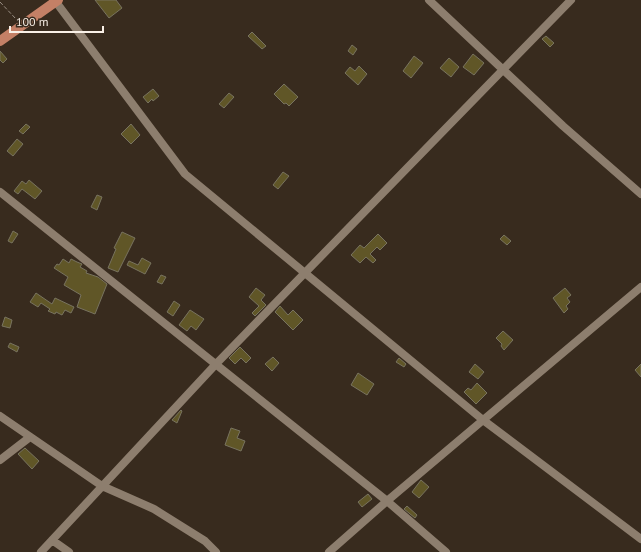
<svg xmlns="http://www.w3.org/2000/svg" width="641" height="552" viewBox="0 0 641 552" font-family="'PT Sans',sans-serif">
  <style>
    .building { fill: #605627; stroke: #78735f }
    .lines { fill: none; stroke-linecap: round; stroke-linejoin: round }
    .path { stroke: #9a8f84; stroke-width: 1; stroke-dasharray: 4 2; stroke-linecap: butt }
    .minor { stroke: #8d7e6e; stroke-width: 8 }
    .major { stroke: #c48066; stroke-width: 10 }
  </style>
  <rect width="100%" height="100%" fill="#382b1e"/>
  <path class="building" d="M95,0h21l6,8 -13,10z
    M252,32l14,14 -4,3 -14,-13z
    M546,36l8,7 -4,4 -8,-8z
    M352,45l5,4 -4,6 -5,-4z
    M0,51l7,8 -4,4 -3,-3z
    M473,54l11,9 -10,12 -11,-8z
    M414,56l9,7 -12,15 -8,-7z
    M449,58l10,9 -8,10 -11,-9z
    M359,66l8,8 -9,11 -13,-12 5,-6 5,4z
    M284,84l14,13 -9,9 -3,-3 -2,1 -10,-10z
    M153,89l6,7 -6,5 -1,-2 -4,4 -5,-6z
    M229,93l5,4 -10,11 -5,-4z
    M26,124l4,3 -7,7 -4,-3z
    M131,124l9,11 -9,9 -10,-10z
    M17,139l6,5 -10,12 -6,-5z
    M283,172l6,4 -11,13 -5,-4z
    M29,180l13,11 -7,8 -13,-10 -4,5 -4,-3 8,-10 4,3z
    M97,195l5,2 -5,13 -6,-3z
    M13,231l5,3 -6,9 -4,-2z
    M122,232l13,6 -17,34 -10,-4 8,-19 -2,-1z
    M378,234l9,9 -7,7 -3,-3 -7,7 6,6 -3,3 -7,-6 -6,6 -9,-8 9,-10 4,3z
    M504,235l7,6 -4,4 -7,-6z
    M142,258l9,5 -6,11 -18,-9 2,-4 9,4z
    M63,259l6,4 2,-4 6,3 5,2 -2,3 7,4 -1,2 12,4 9,7 -12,30 -18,-7 4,-12 -17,-10 4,-8 -14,-9 3,-4 2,1z
    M161,275l5,2 -4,7 -5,-2z
    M256,288l9,7 -4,5 5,5 -11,11 -3,-3 7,-7 -10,-9z
    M565,288l6,7 -4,3 3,4 -4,4 2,3 -4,4 -11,-15z
    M36,293l16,11 3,-6 19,9 -3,6 -6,-3 -3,5 -6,-3 -1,2 -7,-3 2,-2 -9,-6 -3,4 -8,-5z
    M174,301l6,4 -7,11 -6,-4z
    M280,306l8,9 5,-5 10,10 -10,10 -18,-18z
    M190,310l14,9 -8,11 -5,-4 -4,5 -8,-6z
    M5,317l7,3 -2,8 -8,-2z
    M503,331l10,9 -9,10 -3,-4 1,-2 -6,-6z
    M10,343l9,4 -2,5 -9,-5z
    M240,347l11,11 -5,5 -5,-5 -6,6 -6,-6z
    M273,357l6,6 -7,8 -7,-7z
    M399,358l7,6 -2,3 -8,-5z
    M475,364l9,8 -6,7 -9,-7z
    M641,364v13l-6,-7z
    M358,373l16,11 -7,11 -16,-10z
    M477,383l10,10 -11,11 -12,-12 4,-4 3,2z
    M181,410l1,1 -5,12 -5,-3z
    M231,428l9,3 -3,7 8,3 -4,10 -16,-6z
    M25,448l14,13 -7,8 -14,-15z
    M421,480l8,7 -10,11 -7,-6z
    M368,494l4,5 -10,8 -4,-5z
    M407,506l10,9 -2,3 -11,-9z"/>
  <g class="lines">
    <path class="path" d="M0,2l16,17"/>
    <path class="minor" d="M429,0l134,126 78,68
      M56,2l129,172 298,246 158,119
      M0,192l387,309 59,51
      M0,416l102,70 52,23 51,32 11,11
      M0,460l30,-23
      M52,540l17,12
      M41,552l175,-188 355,-364
      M329,552l58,-51 254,-214"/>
    <path class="major" d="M0,41l58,-41"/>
  </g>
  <path d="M10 26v6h93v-6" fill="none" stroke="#f9f0e7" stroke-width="2"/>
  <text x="16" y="26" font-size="12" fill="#f9f0e7" stroke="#382b1e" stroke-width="3" paint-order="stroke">100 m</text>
</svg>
